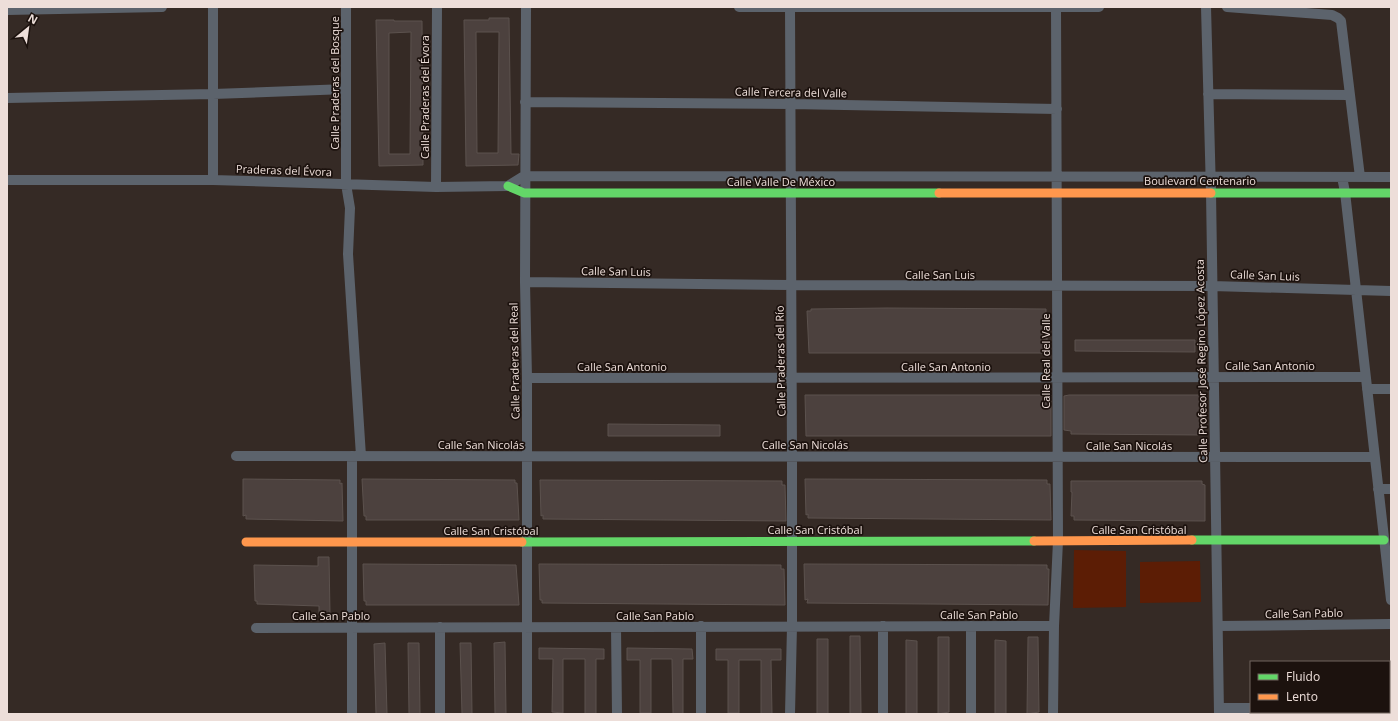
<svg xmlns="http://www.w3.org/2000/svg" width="1398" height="721" viewBox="0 0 1398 721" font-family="'Open Sans',sans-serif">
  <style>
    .green { fill: #5c1d05 }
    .building { fill: #4c413e; stroke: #5c524e; fill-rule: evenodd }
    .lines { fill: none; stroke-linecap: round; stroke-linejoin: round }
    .street { stroke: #5c636c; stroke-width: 10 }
    .fast { stroke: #63d668; stroke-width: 9 }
    .slow { stroke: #ff974d; stroke-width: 9 }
    .labels { text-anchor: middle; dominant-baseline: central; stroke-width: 3.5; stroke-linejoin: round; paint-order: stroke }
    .street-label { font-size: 11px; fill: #edded9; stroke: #1c120e }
  </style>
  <rect width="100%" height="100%" fill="#352a25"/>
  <path class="green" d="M1074,550l52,1v56l-53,1z
    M1200,561l1,41 -61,1v-41z"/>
  <path class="building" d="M489,18h20l2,136h8l-1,11 -52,1 -2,-146h25zM476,32h23l-1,121h-21z
    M376,20h18v1h28l1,144 -44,1zM411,32l-1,122h-21v-121z
    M887,308l159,1v27h1v14h-4v3h-234l-2,-42h4v-2z
    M1075,340h120v12l-120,-1z
    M805,395h246v41h-245z
    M1069,395h131v4h2l-1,25h1v11l-131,-1v-3l-7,-1v-34z
    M608,424l112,1v11h-112z
    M243,479l97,1v4l2,-1 1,38 -97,-2v-4l-3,1z
    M362,479l153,1v3h2l2,37h-153v-4h-2z
    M805,479l242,1v4h3l1,36 -243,-2v-4l-2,1z
    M540,480l242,1v4h3l1,36 -243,-2v-4l-2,1z
    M1071,481h131v3l3,1v36l-131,-1v-4h-3l1,-24h-1z
    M318,557h11l1,57h-11v-8l-62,-2v-3h-2l-1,-36 64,1z
    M363,564l153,1 3,40h-153v-4h-2z
    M539,564l242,1v4h3l1,36 -243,-2v-3h-2z
    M804,564l243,1v4h2l-1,36 -241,-2 1,-4 -3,1z
    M850,636h10l1,78h-11z
    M938,637h11v75l-11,2z
    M1028,637h10l1,75 -12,2z
    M817,639h11v75h-11z
    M906,640l11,1v73h-11z
    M995,640l11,1v73h-11z
    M505,642l1,72h-11l-1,-71z
    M385,643l2,71h-11l-2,-70z
    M408,643h11l1,71h-11z
    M460,643h11l1,71h-10z
    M539,648l65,1v10h-8v55h-11v-55h-22v54l-11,-1 1,-53h-14z
    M627,648l65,1 1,10h-10v55h-10l-1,-55h-21v54h-11v-53h-13z
    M716,649h65v11h-10l1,54h-11v-54h-22v53h-11v-53h-12z"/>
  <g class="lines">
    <path class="street" d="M346,7v177l4,24 -2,46 13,202
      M526,7l-1,275 2,96v336
      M739,7h360
      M1206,7l5,185 8,522
      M1227,7l105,8 6,3 3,3 19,156
      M7,10l155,-3
      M1208,94l142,1
      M7,98l206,-4 133,-5
      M525,102l266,2 266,5
      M524,176l867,1
      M1342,177l3,15 46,408
      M7,180h206l223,7 72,-1 16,-10
      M213,180v-173
      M436,187l1,-180
      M525,282l266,3 421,1 179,5
      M527,378l838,-1
      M1367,389h24
      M236,456l1138,1
      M1378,489h13
      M971,626v88
      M1218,626l173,-2
      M616,627l1,87
      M256,628l798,-2
      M1219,708h32
      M1389,711h2
      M352,714v-258
      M440,714v-87
      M701,714v-88
      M790,714l2,-88v-170l-2,-449
      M883,714v-88
      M1053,714l1,-88 4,-85 -2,-534"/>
    <path class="fast" d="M508,186l16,7h415
      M1211,193h180
      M1192,540h192
      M522,542l512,-1"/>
    <path class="slow" d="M939,193h272
      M1034,541l158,-1
      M246,542h276"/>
  </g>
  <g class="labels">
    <g class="street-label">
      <text transform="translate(334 83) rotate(-90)">Calle Praderas del Bosque</text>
      <text transform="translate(791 92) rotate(1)">Calle Tercera del Valle</text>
      <text transform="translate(424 97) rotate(-90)">Calle Praderas del Évora</text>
      <text transform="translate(284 170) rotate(2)">Praderas del Évora</text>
      <text x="1200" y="180">Boulevard Centenario</text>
      <text x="781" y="181">Calle Valle De México</text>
      <text transform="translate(616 271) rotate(1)">Calle San Luis</text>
      <text x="940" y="274">Calle San Luis</text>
      <text transform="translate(1265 275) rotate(2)">Calle San Luis</text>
      <text transform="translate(514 361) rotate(-91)">Calle Praderas del Real</text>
      <text transform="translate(780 361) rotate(-91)">Calle Praderas del Río</text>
      <text transform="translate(1045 361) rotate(-90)">Calle Real del Valle</text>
      <text transform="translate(1201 361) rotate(-91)">Calle Profesor José Regino López Acosta</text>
      <text x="1270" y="365">Calle San Antonio</text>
      <text x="622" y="366">Calle San Antonio</text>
      <text x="946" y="366">Calle San Antonio</text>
      <text x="481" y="444">Calle San Nicolás</text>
      <text x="805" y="444">Calle San Nicolás</text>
      <text x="1129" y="445">Calle San Nicolás</text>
      <text x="815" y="529">Calle San Cristóbal</text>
      <text x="1139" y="529">Calle San Cristóbal</text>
      <text x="491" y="530">Calle San Cristóbal</text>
      <text transform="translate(1304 613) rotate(-1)">Calle San Pablo</text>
      <text x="979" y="614">Calle San Pablo</text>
      <text x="331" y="615">Calle San Pablo</text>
      <text x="655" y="615">Calle San Pablo</text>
    </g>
  </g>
  <rect width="1398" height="721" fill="none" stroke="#edded9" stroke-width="16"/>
  <rect x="1250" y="661" width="140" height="52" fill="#1c120e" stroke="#70645f"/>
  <rect x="1258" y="674" width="20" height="6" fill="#63d668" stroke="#70645f"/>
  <text x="1286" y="681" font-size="12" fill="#edded9">Fluido</text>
  <rect x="1258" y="694" width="20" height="6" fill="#ff974d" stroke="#70645f"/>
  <text x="1286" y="701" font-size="12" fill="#edded9">Lento</text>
  <g transform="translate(28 28) rotate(29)" stroke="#1c120e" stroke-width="3" paint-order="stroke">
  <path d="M0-3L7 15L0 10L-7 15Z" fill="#edded9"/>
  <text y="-6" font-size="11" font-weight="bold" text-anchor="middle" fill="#edded9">N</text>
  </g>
</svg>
